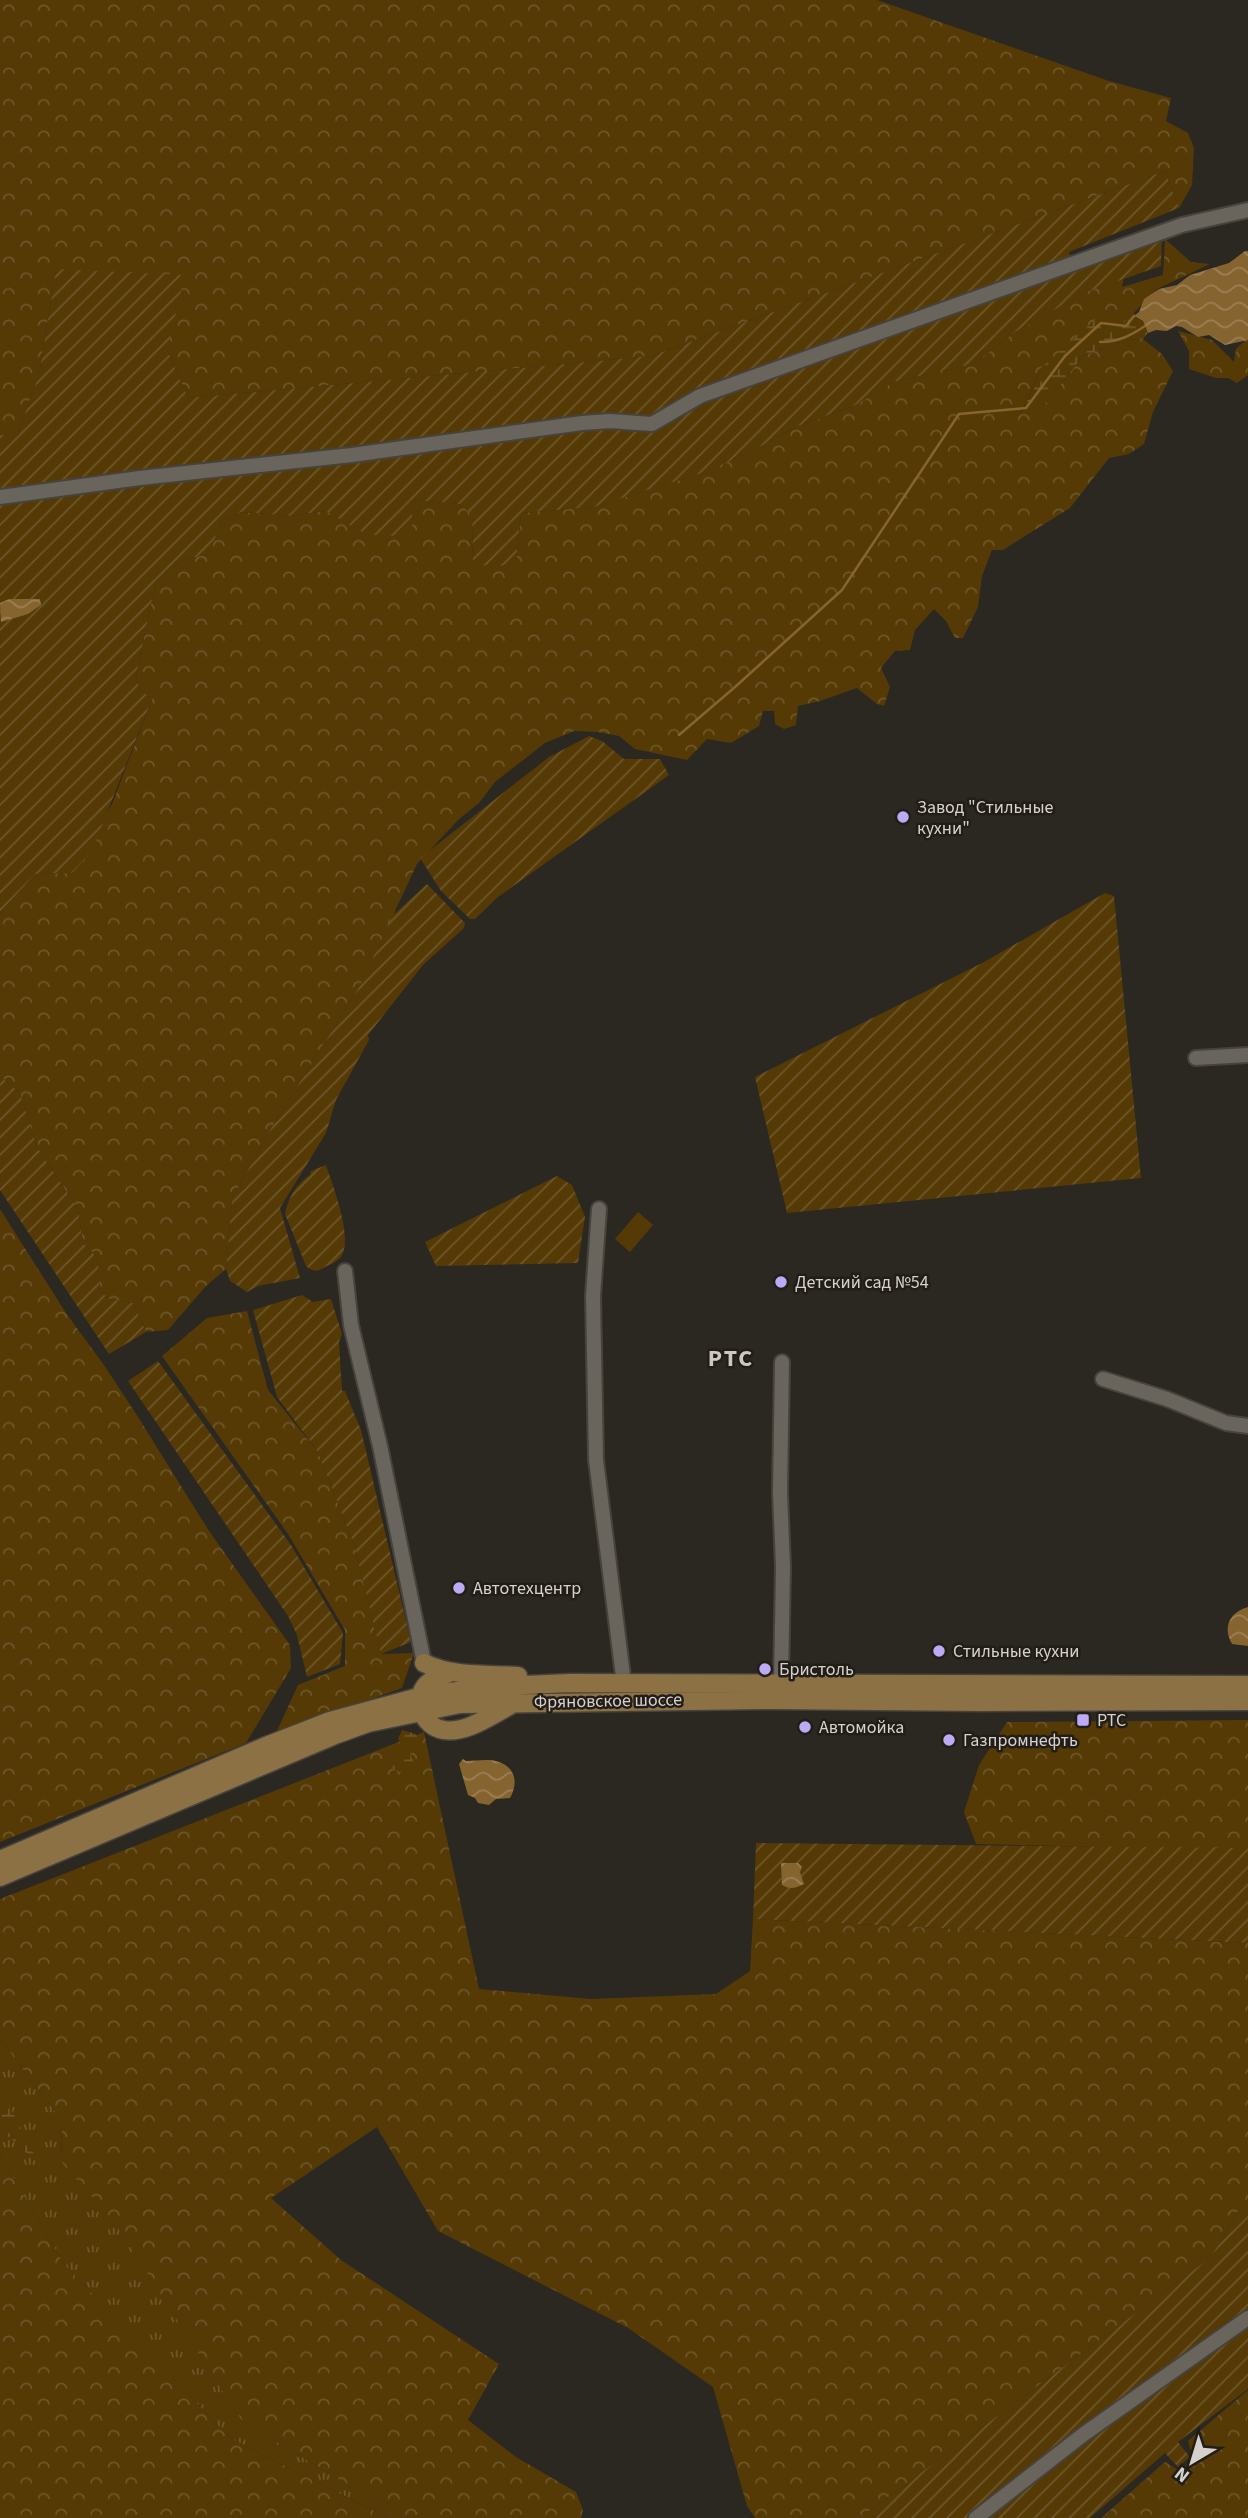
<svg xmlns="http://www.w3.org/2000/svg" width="1248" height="2518" viewBox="0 0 1248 2518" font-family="'Source Sans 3',sans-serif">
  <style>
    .grass { fill: url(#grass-tufts) }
    .forest { fill: url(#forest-crowns) }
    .wetland { fill: url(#wetland-marsh) }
    .garden { fill: url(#garden-furrows) }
    .pitch { fill: #553a06 }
    .water { fill: url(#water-waves) }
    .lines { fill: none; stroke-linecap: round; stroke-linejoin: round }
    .stream { stroke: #86642f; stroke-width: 2.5 }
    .minor-casing { stroke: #46423d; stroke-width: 18 }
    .major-casing { stroke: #46423d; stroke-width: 21 }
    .minor { stroke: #69645c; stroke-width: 14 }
    .major { stroke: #8c7144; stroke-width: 18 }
    .poi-dot { fill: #bcaaf5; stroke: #221d17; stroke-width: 2.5 }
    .labels { text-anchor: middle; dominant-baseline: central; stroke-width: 5; stroke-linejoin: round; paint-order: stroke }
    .poi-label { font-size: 18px; fill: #d5d2ce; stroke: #221d17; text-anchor: start }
    .street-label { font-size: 18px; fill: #d5d2ce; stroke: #221d17 }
    .district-label { font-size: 24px; font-weight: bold; letter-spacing: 2px; fill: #ccc7bf; stroke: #221d17 }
  </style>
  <defs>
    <pattern id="grass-tufts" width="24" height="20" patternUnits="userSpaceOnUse" patternTransform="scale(1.75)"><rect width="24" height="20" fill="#553a06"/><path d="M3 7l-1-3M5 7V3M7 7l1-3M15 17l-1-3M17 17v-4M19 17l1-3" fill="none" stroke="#6d5629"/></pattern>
    <pattern id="forest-crowns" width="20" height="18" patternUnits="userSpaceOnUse" patternTransform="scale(1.75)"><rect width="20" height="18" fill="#553a06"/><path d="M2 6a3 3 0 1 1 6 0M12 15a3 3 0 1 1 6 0" fill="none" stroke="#6d5629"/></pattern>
    <pattern id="wetland-marsh" width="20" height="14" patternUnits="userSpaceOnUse" patternTransform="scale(1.75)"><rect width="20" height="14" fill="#553a06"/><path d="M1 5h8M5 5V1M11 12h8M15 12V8" fill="none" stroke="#6d5629"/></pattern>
    <pattern id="garden-furrows" width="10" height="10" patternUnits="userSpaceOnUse" patternTransform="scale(1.75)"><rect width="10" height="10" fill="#553a06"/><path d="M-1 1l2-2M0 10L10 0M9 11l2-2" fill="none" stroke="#6d5629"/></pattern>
    <pattern id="water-waves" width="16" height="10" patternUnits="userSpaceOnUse" patternTransform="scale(1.75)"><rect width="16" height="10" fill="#86642f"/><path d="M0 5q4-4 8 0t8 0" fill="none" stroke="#9c8056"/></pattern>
  </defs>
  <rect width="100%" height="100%" fill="#2b2721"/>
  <path class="grass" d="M0,2039l62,82 -1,41 52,57 129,202 161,97h-15l-158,-80 -166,-174 -64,-109z"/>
  <path class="forest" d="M0,0h877l232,81 62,17 -5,23 22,12 6,15 -2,37 -13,23 -14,-37 -514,185 -463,42 -21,-48 -111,-81 -17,106 -22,60h-17z
    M1165,239l26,23 19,2 -53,25 -33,34 -82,44 -21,46 23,-8 39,-49 43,-16 17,-1 19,15 11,17 -20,41 -9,32 -15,10 -20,4 -39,50 -67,42h-11l-10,26 -4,31 -15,31h-8l-9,-17 -12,-12 -19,21 -5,20 -15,1 -14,17 9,19 -6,19 -7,-2 -20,-16 -37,13 -22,5 -2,19 -12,4 -9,-5 -1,-13h-11l-4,15 -28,17 -24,-4 -20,21 -52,-11 -16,-13 -21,-4 -24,-1 -29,12 -50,39 -16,21 -20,16 -42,45 -56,120 -94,151 -35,64 -6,70 -20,17 -38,44 -22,2 -13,-29 -24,-4 -9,-8 -2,-33 -15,-15 -5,-34 -41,-62 -17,-54 -20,-17v-163l35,-39 37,-1 40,-69 40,-105 -13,-11 -3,-13 20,-94 27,-21 25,-6 15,-34 18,-8 47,4 38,-5 19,10 67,9v-30l48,4 12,11 1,50 43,-4 5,-48 73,-6 110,-35 50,-22 44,-24 58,-21 37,-23 80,-18 42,-32 71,-40 38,-15 -2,10 41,-12z
    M1178,331l34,9 22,22 2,-13 12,-11v37l-11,8 -9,-5h-12l-27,-9v-18z
    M0,1209l66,104 40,55 32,49 71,114 81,114 1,23 -45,75 -246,99z
    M247,1311l21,79 50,62 36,93 27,109 33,-1 -12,35 -126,45 22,-48 47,-19v-36l-57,-96 -126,-178 45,-38z
    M1248,1720v130l-272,-6 -12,-32 15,-47 28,-43z
    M424,1732l55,257 112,10 125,-5 34,-23 3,-52 495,24v261l-10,7 -27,46 -351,261h-105l-8,-12 -34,-119 -85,-59 -190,-97 -61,-104 -106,71 70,62 158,104 -31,56 48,37 60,35 7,18 -2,8h-178l-161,-97 -129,-201 -52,-58 1,-41 -62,-82v-140z
    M0,2155l64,109 166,174 158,80h-388z
    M1248,2390v128h-147l64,-56 15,9 13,-13 -5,-17z"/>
  <path class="wetland" d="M1134,312l2,6 7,3 5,12 -5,6 -17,1 -43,16 -39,49 -23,9 21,-47 56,-50 26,6z
    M402,1730l14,4 5,13 -11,7 9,21 -11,2 -26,-14 11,-3 11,-12 -6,-9z
    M0,2088l40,77 -40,-36z"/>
  <path class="garden" d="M1165,171l14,37 -110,44 4,14 89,-29 -1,29 -75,26 -71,40 -42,32 -80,18 -37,23 -58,21 -44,24 -49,22 -111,35 -73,6 -5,48 -15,5 -28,-1 -1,-50 -12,-11 -48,-4v30l-8,6 -37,-1 -41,-24 -38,5 -47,-4 -18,8 -15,34 -25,6 -27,21 -20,94 3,13 13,11 -60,152 -20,22 -37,1 -35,39v-478h17l22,-60 17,-106 129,6 -18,75 21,48 463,-42z
    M589,736l13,5 22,18h36l9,16 -171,122 -23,22h-5l-29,-28 -21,-33 129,-101z
    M427,884l38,39 -1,5 -41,37 -55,70 1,5 -33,60 -10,33 -46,75 20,70 -42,8 -11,6 -17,-11 -4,-12 6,-70 35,-64 94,-151 31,-68z
    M1105,893l9,3 27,282 -354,35 -32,-136 229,-115z
    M0,1076l20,17 17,54 41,62 5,34 15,15 2,33 9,8 24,4 13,29 -37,22 -109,-164z
    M326,1165c6,19 30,78 13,94 -3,3 -10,6 -14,8 -8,5 -12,5 -19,-1l-21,-52c3,-16 11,-30 25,-39l1,-4z
    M557,1176l15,9 13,32 -7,46 -142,3 -11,-24z
    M302,1295l11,7 18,-3 11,35 -3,8 3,49h3l16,39 50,212 -30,12 -27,-109 -36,-93 -41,-55 -24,-87z
    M158,1361l133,184 52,88 -3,31 -33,13 -10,-42 -9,-19 -160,-235z
    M756,1843l492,5v95l-495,-24z
    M1248,2204v185l-70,53 12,15 -12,10 -13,-14 -75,65h-230l351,-261 27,-46z"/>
  <path class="pitch" d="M638,1212l15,13 -23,27 -15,-13z"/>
  <path class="water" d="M1245,251h3v89l-23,5 -16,-10 -11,2 -16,-10 -6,-1 -9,5 -11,-1 -8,3 -5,-12 -9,-5 5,-4 5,-13 15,-10 18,-4 13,-10 39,-12z
    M9,599h31l1,6 -13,9 -27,8 -1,-19z
    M1248,1607v39l-16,-2c-10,-17 -2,-32 16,-37z
    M463,1759l3,2c9,0 21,-2 30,0 19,5 23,21 14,37l-14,1 -7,6 -11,-2 -3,-5 -7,-3 -9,-31z
    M781,1863h17l4,4 -2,5 4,12c-8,4 -14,6 -22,1z"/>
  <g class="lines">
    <path class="stream" d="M1100,342c18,0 30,-6 45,-16
      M679,735l56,-48 107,-97 117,-176 67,-6 39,-52 36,-33 25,3 8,-10"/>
    <g class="minor-casing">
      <path id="minor" d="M0,497l140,-19 212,-23 230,-32 28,-2 42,3 48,-28 482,-171 66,-15
        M1196,1058l52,-3
        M599,1209l-6,87 3,164 28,224
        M345,1271l6,54 29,121 44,217
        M1103,1379l64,20 59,24 22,3
        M781,1683l2,-116 -3,-75 2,-130
        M976,2518l108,-84 164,-116"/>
    </g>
    <g class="major-casing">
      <path id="major" d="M424,1663c28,14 63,11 94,13
        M452,1672c-9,3 -18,5 -25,12 -15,16 -4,43 17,46 22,4 49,-16 67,-25
        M0,1860l266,-114 64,-25 100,-27 74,-8 66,-3 678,2
        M0,1877l335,-142 33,-12 92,-19 310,-4 212,2 266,-1"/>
    </g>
    <use href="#minor" class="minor"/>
    <use href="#major" class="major"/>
  </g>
  <g class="poi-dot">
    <circle cx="903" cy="817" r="7"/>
    <circle cx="781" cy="1282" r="7"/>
    <circle cx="459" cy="1588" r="7"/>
    <circle cx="939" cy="1651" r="7"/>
    <circle cx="765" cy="1669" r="7"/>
    <rect x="1076" y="1713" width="14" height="14" rx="3.5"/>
    <circle cx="805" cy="1727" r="7"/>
    <circle cx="949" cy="1740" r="7"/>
  </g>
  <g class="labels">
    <g class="poi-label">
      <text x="917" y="807">Завод "Стильные<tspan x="917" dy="21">кухни"</tspan></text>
      <text x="795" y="1282">Детский сад №54</text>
      <text x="473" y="1588">Автотехцентр</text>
      <text x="953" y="1651">Стильные кухни</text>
      <text x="779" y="1669">Бристоль</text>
      <text x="1097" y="1720">РТС</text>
      <text x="819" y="1727">Автомойка</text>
      <text x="963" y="1740">Газпромнефть</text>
    </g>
    <g class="street-label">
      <text transform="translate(608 1701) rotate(-1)">Фряновское шоссе</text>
    </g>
    <g class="district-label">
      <text x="731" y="1358">РТС</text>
    </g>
  </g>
  <g transform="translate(1192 2462) rotate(218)" stroke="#221d17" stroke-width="5" paint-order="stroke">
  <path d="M0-5L12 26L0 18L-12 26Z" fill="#d5d2ce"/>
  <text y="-10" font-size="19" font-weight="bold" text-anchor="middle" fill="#d5d2ce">N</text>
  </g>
</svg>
